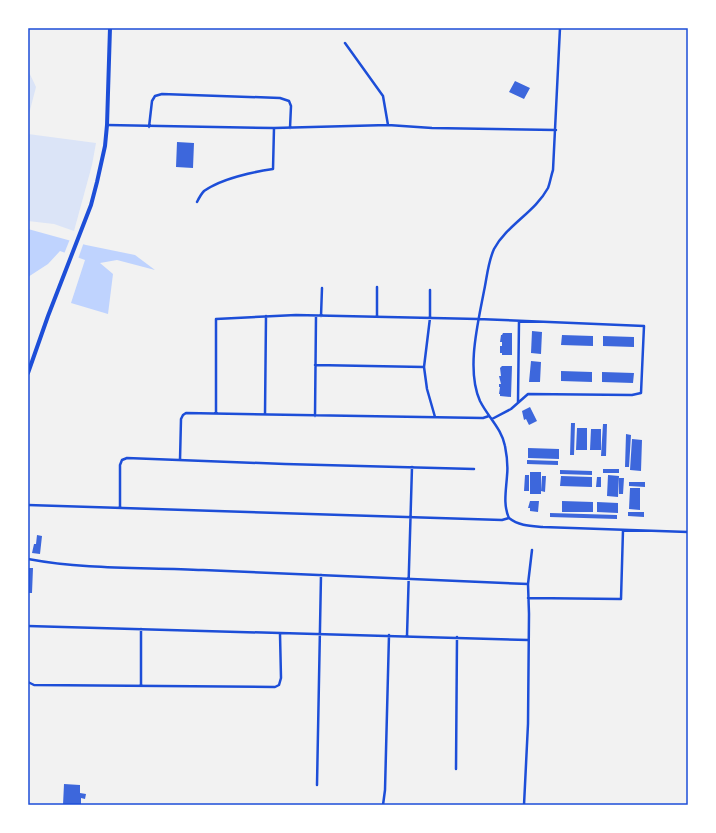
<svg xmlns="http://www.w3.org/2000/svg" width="716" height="833" viewBox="0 0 716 833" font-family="'PT Serif',serif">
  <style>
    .green { fill: #dbe4f7 }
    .water { fill: #bfd3fe }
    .pier { fill: #f2f2f2 }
    .building { fill: #3d67dc }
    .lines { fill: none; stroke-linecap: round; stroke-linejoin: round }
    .minor { stroke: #1d4ed8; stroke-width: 2.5 }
    .primary { stroke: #1d4ed8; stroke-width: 4 }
    .neatline { fill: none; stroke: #1d4ed8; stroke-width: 1.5 }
  </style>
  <rect width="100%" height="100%" fill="#f2f2f2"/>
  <path class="green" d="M28,70l8,17 -8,31z
    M28,134l68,9 -4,22 -18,66 -20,-7 -26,-3z"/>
  <path class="water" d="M28,229l58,16 49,10 20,15 -38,-10 -17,3 13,11 -5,40 -37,-11 14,-43 -25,-9 -12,13 -20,13z"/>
  <path class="pier" d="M70,239l14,3 -6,17 -14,-5z"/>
  <path class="building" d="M515,81l15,7 -6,11 -15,-7z
    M177,142l17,1 -1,25 -17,-1z
    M532,331l10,1 -1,22 -10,-1z
    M503,333h9v22h-10v-2h-2v-7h2v-4h-2l1,-7h1z
    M562,335l31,1v10l-32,-1z
    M603,336l31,1v10l-31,-1z
    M531,361l10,1 -1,20h-11z
    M502,366h10l-1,31 -11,-1v-2h-1l1,-7h-1v-3h2l-2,-8h2l-1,-8z
    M561,371l31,1v10l-31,-1z
    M602,372l32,1 -1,10 -31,-1z
    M530,407l7,14 -8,4 -3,-6 -2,1 -2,-9z
    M571,423h4l-1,32h-4z
    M603,424h4l-1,32h-5z
    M577,428h10v22h-11z
    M591,429h10v21h-11z
    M626,434l5,1 -2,32h-4z
    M632,439l10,1 -1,31 -11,-1z
    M528,448l31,1v10l-31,-1z
    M527,460l31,1v4l-31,-1z
    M603,469h16v4h-16z
    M560,470l32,1v4l-32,-1z
    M530,472h11v22h-11z
    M525,475h4v16h-5z
    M608,475l11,1 -1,21 -11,-1z
    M542,476h4l-1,16 -4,-1z
    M561,476l31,1v10l-32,-1z
    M597,477h4v10h-5z
    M619,478h5l-1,16h-4z
    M629,482h16v5l-16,-1z
    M630,488h10v22l-11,-1z
    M530,501h9l-1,11 -8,-1v-3h-2z
    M562,501l31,1v10h-31z
    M597,502l21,1v10l-21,-1z
    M628,512h16v5l-16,-1z
    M550,513l67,2v4l-67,-2z
    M37,535l5,1 -2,18 -8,-1 2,-9h2z
    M28,568h5l-1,25h-4z
    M64,784l16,1v8l6,1 -1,5 -4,-1v7h-18z"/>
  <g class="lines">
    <path class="minor" d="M345,43l38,53 5,29
      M107,125l167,3 114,-3 44,3 124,2
      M149,127l3,-26 3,-5 7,-2 118,4 9,3 2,5 -1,22
      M197,202c2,-4 4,-8 7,-11 17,-12 49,-19 69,-22l1,-41
      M377,287v30
      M430,290v28l-6,49 3,22 8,28
      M321,316l1,-28
      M315,365l109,2
      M518,402l1,-81
      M216,413v-94l80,-4 182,4 166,7 -3,67 -9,2 -104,-1 -17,15 -19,10
      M265,414l1,-98
      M315,416l1,-100
      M180,460l1,-41 2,-4 3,-2 297,5 6,-2
      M28,505l474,15 7,-2c10,8 22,8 34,9l145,5
      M120,508v-43l2,-5 5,-2 158,6 189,5
      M509,518c-6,-13 -3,-27 -2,-42 1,-9 0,-20 -2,-30 -3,-17 -17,-29 -25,-45 -14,-31 -2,-78 4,-110 3,-14 4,-29 10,-42 13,-24 41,-37 54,-61 2,-5 3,-12 5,-18l7,-142
      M28,559c59,11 116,8 175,11 108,5 217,9 325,14
      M528,598l93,1 2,-69
      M28,626l500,14
      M407,636l5,-169
      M28,682l6,3 241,2 4,-2 2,-7 -1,-44
      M141,685v-56
      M456,769l1,-132
      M317,785l4,-210
      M383,805l2,-15 4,-155
      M524,805l4,-81 1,-110 -1,-30 4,-34"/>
    <path class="primary" d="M28,373l20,-57 43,-111 6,-23 8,-36 2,-21 3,-97"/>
  </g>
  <rect width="716" height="833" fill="none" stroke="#ffffff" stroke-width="58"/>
  <rect x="29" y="29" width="658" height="775" class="neatline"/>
</svg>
